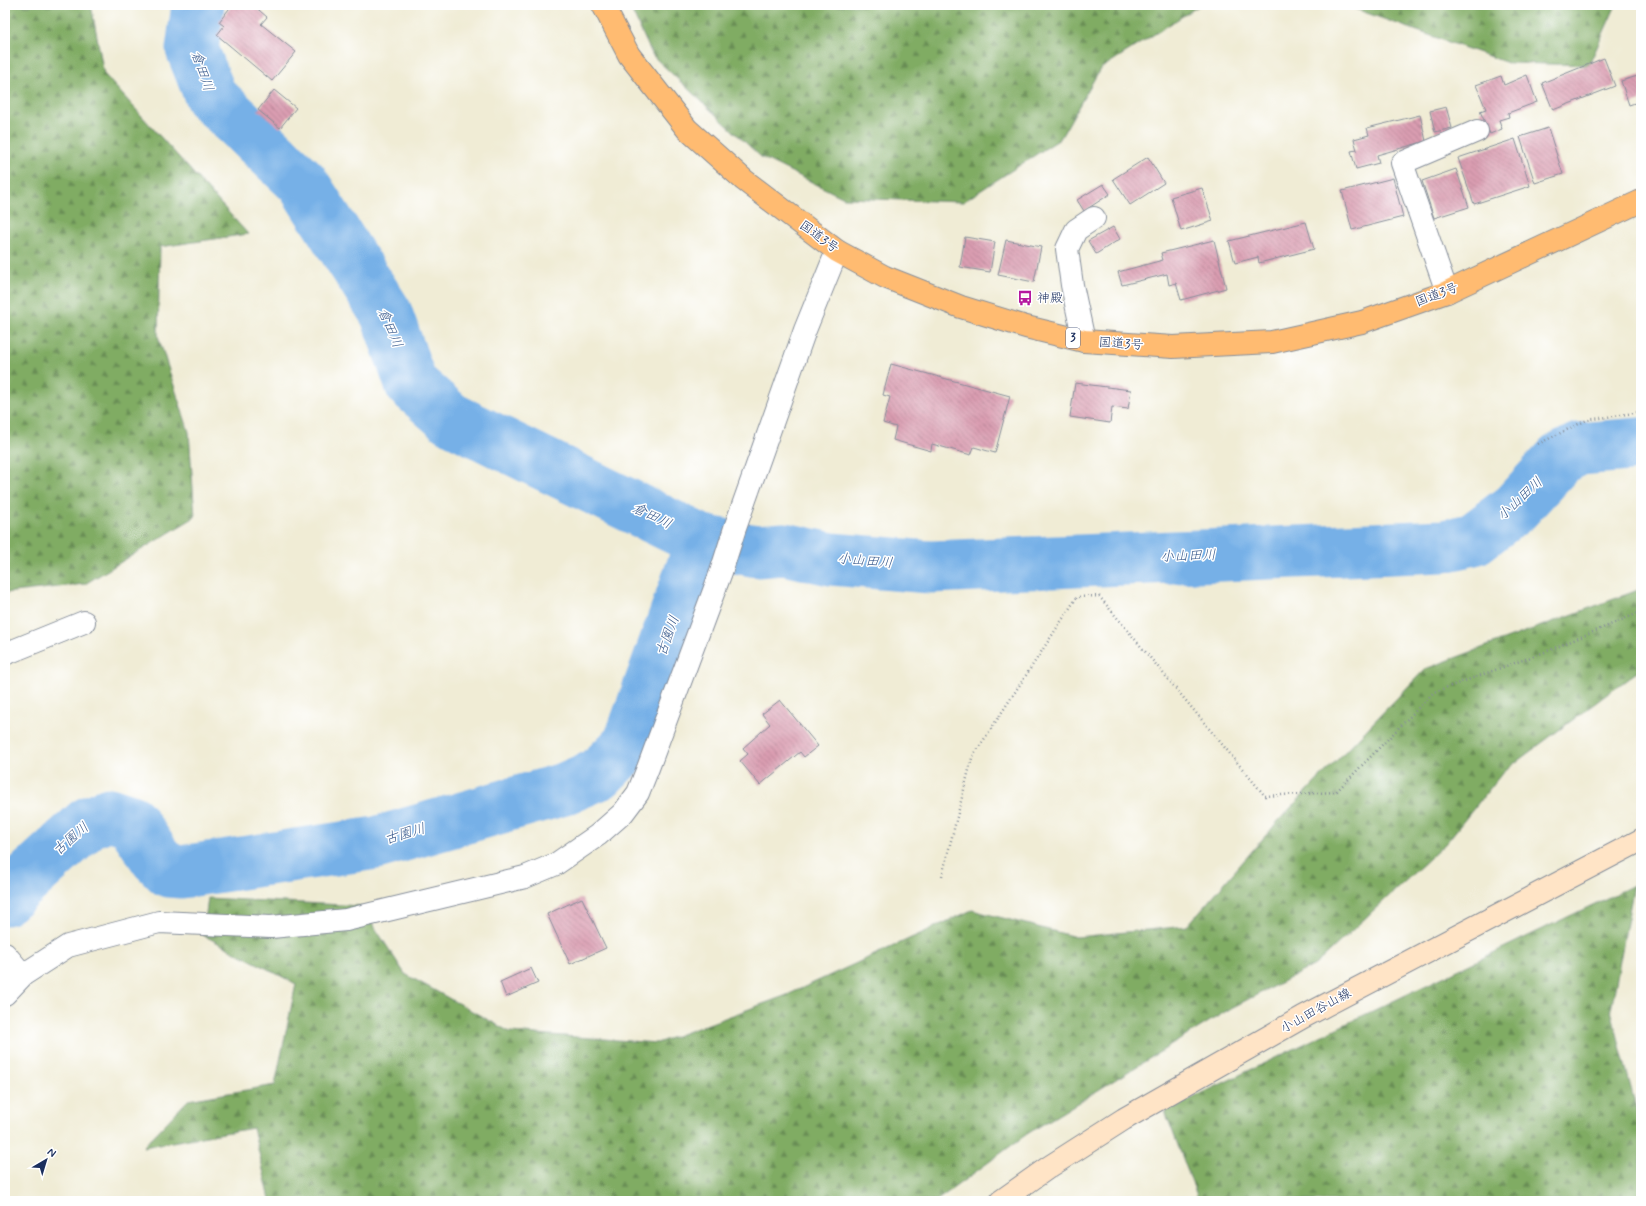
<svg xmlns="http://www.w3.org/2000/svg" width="1646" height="1206" viewBox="0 0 1646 1206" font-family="Mynerve,'Klee One',sans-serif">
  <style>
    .forest { fill: url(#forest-firs); stroke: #4e6e60 }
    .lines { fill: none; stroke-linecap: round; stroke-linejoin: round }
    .river { stroke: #76b0e7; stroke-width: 53 }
    .building { fill: url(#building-back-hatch) }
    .minor-casing { stroke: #868e9a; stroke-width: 24 }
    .secondary-casing { stroke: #868e9a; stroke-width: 24 }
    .trunk-casing { stroke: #868e9a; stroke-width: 24 }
    .path { stroke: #868e9a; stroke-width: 2.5; stroke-dasharray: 1 3; stroke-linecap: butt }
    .minor { stroke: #fff; stroke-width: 22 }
    .secondary { stroke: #ffe4c6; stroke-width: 22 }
    .trunk { stroke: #ffbb71; stroke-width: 22 }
    .labels { text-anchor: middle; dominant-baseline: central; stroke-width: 3; stroke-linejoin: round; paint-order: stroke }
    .shield { fill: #fff; stroke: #5f6d8e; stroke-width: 1 }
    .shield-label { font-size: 12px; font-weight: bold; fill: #1b2f5e }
    .street-label { font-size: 13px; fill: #1b2f5e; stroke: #fff }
    .poi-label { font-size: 13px; fill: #1b2f5e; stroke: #fff; text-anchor: start }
    .water-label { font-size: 14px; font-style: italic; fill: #3b5c8e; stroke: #fff }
  </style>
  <defs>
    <pattern id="forest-firs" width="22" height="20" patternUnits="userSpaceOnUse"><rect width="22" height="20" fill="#80ac63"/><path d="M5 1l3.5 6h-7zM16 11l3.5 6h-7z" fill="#688c55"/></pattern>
    <pattern id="building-back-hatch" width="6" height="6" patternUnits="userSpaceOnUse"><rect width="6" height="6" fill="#da9db1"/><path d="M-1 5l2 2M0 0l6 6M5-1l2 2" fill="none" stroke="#b08093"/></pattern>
  </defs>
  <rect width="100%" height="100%" fill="#fff"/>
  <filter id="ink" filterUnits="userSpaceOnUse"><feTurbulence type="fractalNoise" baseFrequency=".025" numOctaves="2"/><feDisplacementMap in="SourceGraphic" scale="8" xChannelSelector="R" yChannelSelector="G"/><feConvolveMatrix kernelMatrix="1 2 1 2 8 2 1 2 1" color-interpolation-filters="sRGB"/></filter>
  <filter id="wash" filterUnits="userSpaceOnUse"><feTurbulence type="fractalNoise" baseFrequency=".012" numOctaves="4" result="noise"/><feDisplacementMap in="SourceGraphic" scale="16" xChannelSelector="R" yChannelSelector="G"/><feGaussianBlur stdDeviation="0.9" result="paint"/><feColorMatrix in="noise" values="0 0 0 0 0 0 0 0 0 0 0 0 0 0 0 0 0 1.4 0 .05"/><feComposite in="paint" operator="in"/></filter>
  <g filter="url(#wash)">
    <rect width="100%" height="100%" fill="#f0ecd5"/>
    <path class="forest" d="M5,5h86l13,69 144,160 -88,13 -2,89 31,96 6,85 -110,67 -80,9z
      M629,5h571l-100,64 -40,70 -97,63 -119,-4 -83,-41 -108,-101z
      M1344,5h272l-27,60 -81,-2z
      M1641,589v80l-137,102 -58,72 -131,122 -82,42 -206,127 -91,67h-667l1,-2 -17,-71 -110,19 45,-47 87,-15 21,-101 -93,-49 5,-37 153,8 44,68 105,58 147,11 130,-48 185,-85 104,27 111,-11 93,-107 145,-150z
      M1634,885l-23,125 30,117v74h-442l-34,-90z"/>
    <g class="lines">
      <path class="river" d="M198,5l-6,44 19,48 91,85 84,131 25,71 39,34 252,123 55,10 27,-2 47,10 99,8 514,-21 30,-7 41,-31 45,-49 19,-10 62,-5
        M5,899l83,-76 21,-9 22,7 25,37 13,13 12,1 195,-29 188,-54 35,-15 30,-30 73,-203"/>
    </g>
    <g id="blocks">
      <path class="building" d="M232,5h21l14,12 -6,7 35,28 -24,29 -55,-46 7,-9 -5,-4z
        M1604,58l11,28 -62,24 -11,-27z
        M1527,75l10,27 -29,11 1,4 -10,3 3,9 -12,5 -10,-23 6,-2 -10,-24 25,-9 3,9z
        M1641,75v26l-12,4 -8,-24z
        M274,90l22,18 -16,20 -22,-18z
        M1446,107l6,21 -17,4 -5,-21z
        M1420,115l6,26 -49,14 2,8 -23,6 -5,-18 6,-1 -3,-11 15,-4 -2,-7z
        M1548,128l15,46 -28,9 -15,-46z
        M1515,139l15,47 -56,18 -16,-46z
        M1148,157l16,26 -34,22 -17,-26z
        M1456,169l13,38 -35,11 -12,-37z
        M1393,178l10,39 -51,13 -10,-39z
        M1103,184l7,10 -26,17 -7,-11z
        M1202,188l11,33 -32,10 -10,-34z
        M1306,222l8,27 -55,14 -1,-6 -23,6 -6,-22z
        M1113,227l7,12 -24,15 -8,-13z
        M965,237l30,5 -5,30 -30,-5z
        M1006,240l35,7 -7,35 -36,-7z
        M1214,240l12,48 -45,12 -5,-17 -7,2 -2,-11 -45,11 -4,-13 45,-12 -2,-7z
        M891,364l119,32 -15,57 -21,-6 -3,8 -39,-11 -1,7 -38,-11 3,-13 -13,-4 7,-26 -7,-2z
        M1075,383l56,7 -3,19 -16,-2 -2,16 -40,-6z
        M780,700l38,46 -14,11 -4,-5 -40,33 -20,-24 8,-7 -5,-6 27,-24 -8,-10z
        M582,898l24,50 -36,16 -23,-50z
        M531,968l7,15 -32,14 -6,-15z"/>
    </g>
  </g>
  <g filter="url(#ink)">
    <use href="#blocks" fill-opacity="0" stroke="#868e9a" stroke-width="1"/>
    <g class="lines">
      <g class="minor-casing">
        <path id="minor" d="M1447,292l-45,-129 75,-32
          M1084,341l-12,-56 -5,-36 9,-19 18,-12
          M5,654l79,-32
          M5,954l18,21
          M5,994l18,-19 45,-29 91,-24 112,5 75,-7 179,-43 31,-13 42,-29 25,-22 15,-20 10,-25 73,-196 14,-44 70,-198 32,-79"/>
      </g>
      <g class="secondary-casing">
        <path id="secondary" d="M1001,1201l48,-34 75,-48 179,-102 338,-177"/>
      </g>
      <g class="trunk-casing">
        <path id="trunk" d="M603,5l26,50 58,74 57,51 93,71 48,26 76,30 65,20 58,14 89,6 99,-5 90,-20 85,-30 194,-91"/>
      </g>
      <path class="path" d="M1538,444l49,-24 54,-8
        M942,876l30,-118 105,-161 22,-1 166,200 71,-4 98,-100 111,-40 96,-40"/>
      <use href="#minor" class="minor"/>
      <use href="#secondary" class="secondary"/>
      <use href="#trunk" class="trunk"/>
    </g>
  </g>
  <defs>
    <g id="bus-bare" transform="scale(1.2)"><path d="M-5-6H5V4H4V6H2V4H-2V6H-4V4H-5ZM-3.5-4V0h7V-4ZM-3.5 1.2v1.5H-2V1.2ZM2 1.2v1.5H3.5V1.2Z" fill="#b5179e" stroke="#fff" stroke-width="2.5" paint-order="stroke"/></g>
  </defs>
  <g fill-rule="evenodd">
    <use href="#bus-bare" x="1025" y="298"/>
  </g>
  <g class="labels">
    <rect class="shield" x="1066" y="328" width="14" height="20" rx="3"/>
    <g class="shield-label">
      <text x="1073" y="338">3</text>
    </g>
    <g class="street-label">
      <text transform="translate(819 237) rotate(36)">国道3号</text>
      <text transform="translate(1437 295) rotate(-21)">国道3号</text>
      <text transform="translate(1121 344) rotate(4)">国道3号</text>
      <text transform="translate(1316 1011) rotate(-29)">小山田谷山線</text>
    </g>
    <g class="poi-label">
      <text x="1037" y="298">神殿</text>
    </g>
    <g class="water-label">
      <text transform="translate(202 71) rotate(71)">倉田川</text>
      <text transform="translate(390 328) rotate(67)">倉田川</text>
      <text transform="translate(1520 499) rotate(-43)">小山田川</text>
      <text transform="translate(652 516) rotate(26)">倉田川</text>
      <text transform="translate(1188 556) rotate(-2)">小山田川</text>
      <text transform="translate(865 561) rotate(5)">小山田川</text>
      <text transform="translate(668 636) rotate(-70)">古園川</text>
      <text transform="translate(405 834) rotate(-16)">古園川</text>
      <text transform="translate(71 839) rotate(-41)">古園川</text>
    </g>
  </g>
  <rect width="1646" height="1206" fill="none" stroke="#fff" stroke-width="20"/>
  <g transform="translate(46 1160) rotate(38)" stroke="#ffffff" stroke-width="3" paint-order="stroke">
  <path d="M0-3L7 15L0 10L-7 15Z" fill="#1b2f5e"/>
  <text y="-6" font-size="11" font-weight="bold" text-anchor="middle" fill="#1b2f5e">N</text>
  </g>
</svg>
